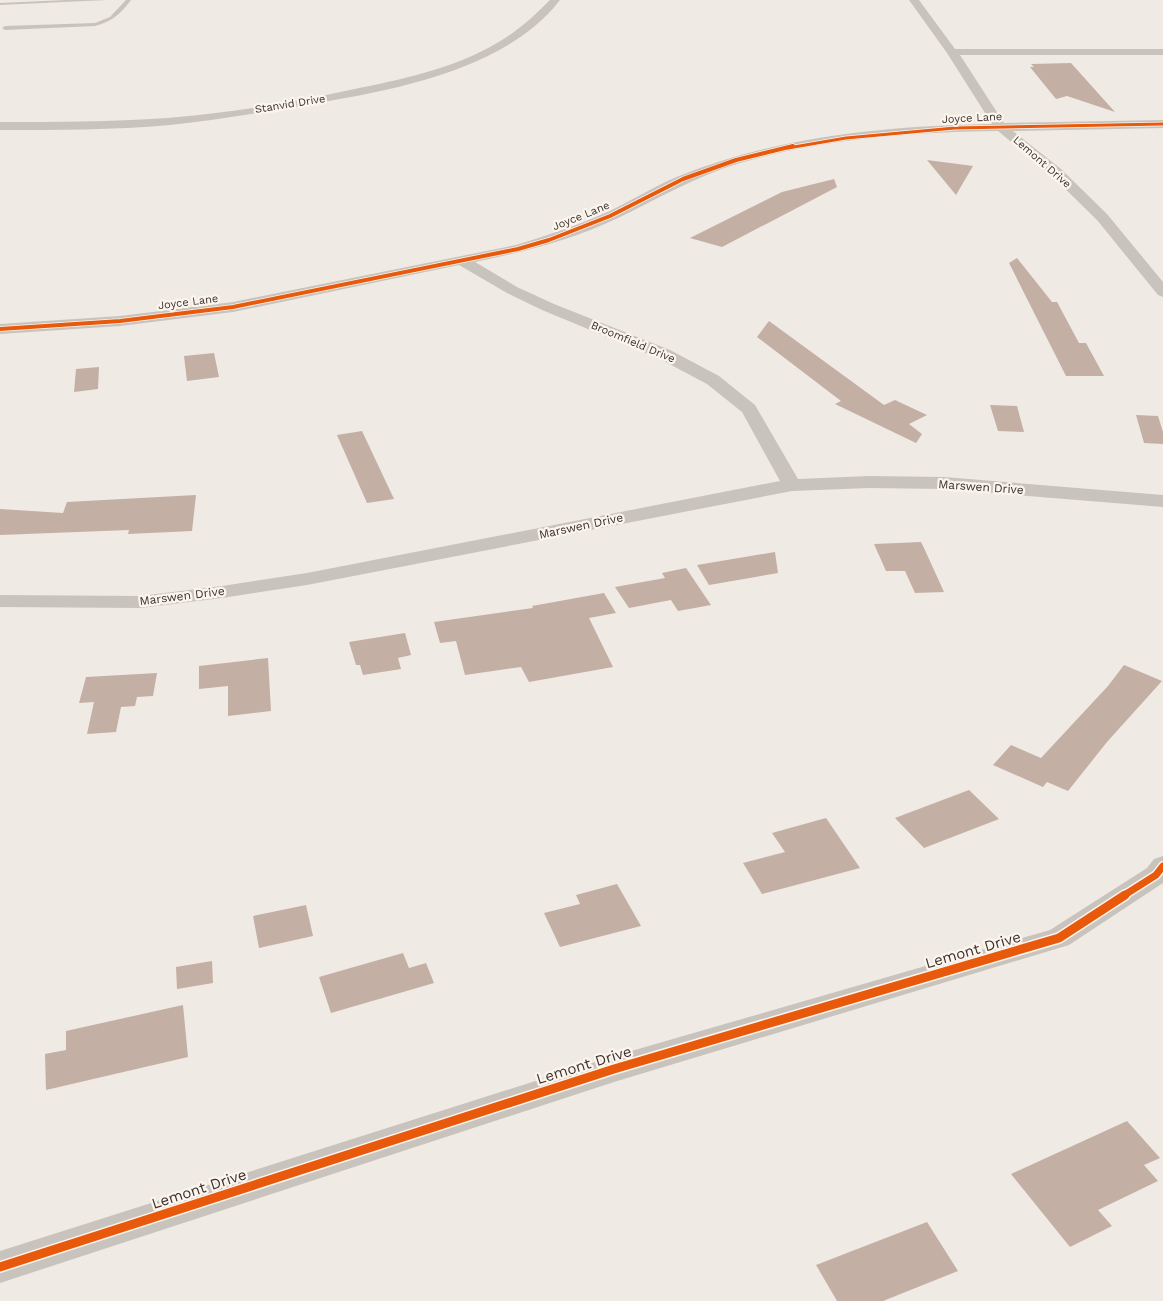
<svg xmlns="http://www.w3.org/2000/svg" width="1163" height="1301" viewBox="0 0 1163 1301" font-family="'Work Sans',sans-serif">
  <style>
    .building { fill: #c4afa5 }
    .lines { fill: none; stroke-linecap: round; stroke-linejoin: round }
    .service { fill: #c9c3bd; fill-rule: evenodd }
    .minor { fill: #c9c3bd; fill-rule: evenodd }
    .cycleway-far3-casing { stroke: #fbf5ed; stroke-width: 4.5 }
    .cycleway-far2-casing { stroke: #fbf5ed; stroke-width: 5.5 }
    .cycleway-far1-casing { stroke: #fbf5ed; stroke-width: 10 }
    .cycleway-casing { stroke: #fbf5ed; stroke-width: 12 }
    .cycleway-far3 { stroke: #e8590c; stroke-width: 3 }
    .cycleway-far2 { stroke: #e8590c; stroke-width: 4 }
    .cycleway-far1 { stroke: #e8590c; stroke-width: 7 }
    .cycleway { stroke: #e8590c; stroke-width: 9 }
    .labels { text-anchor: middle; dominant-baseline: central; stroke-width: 4.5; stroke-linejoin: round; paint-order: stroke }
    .far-street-label { font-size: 11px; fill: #3b302a; stroke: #fbf5ed }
    .street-label { font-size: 12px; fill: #3b302a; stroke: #fbf5ed }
    .near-street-label { font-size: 15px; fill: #3b302a; stroke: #fbf5ed }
  </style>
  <rect width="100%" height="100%" fill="#f0eae4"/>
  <path class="building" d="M1071,63l44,49 -48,-16 -11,3 -26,-32h4l-3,-3z
    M927,160l46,6 -17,29z
    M834,179l3,8 -115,60 -32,-9 92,-46z
    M1017,258l35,44h5l22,41h7l18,33h-38l-57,-113z
    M769,321l115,84 11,-5 32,15 -18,9 13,10 -6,9 -81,-39 6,-3 -84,-64z
    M214,353l5,24 -32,4 -3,-25z
    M99,367l-1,22 -24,3 2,-23z
    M990,405l27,1 7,26 -26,-1z
    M1136,415l22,1 5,16v12l-19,-1z
    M362,431l32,68 -27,4 -30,-68z
    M196,495l-4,36 -64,3 1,-4 -129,5v-26l63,4 4,-11z
    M921,542l3,6 20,44 -29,1 -10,-22h-19l-12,-27z
    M775,552l3,21 -69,12 -12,-20z
    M686,568l25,37 -33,6 -7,-11 -42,8 -14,-21 50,-9 -3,-5z
    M604,593l12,20 -27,5 24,49 -84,15 -8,-15 -56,8 -9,-34 -16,2 -6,-21 99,-14 -1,-2z
    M405,633l6,22 -13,3 3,11 -38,6 -3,-10h-4l-7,-23z
    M268,658l3,53 -43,5v-30l-29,3v-23z
    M1124,665l38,16 -55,61 -39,49 -21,-9 -4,5 -50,-22 18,-20 30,13 67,-72z
    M157,673l-4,23 -16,1 -2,9 -14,1 -5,25 -29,2 7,-32 -15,1 7,-26z
    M969,790l30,29 -75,29 -29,-30z
    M826,818l34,50 -98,26 -19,-31 42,-11 -13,-19z
    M617,884l24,42 -81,21 -16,-34 36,-9 -4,-9z
    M306,905l7,31 -54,12 -6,-32z
    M403,953l6,15 17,-5 8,20 -103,30 -12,-36z
    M212,961l1,22 -36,6 -1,-22z
    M183,1005l5,52 -142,33 -1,-36 21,-4v-19z
    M1127,1121l33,37 -16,7 14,16 -60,29 14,16 -42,21 -59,-73z
    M927,1222l31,49 -75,30h-46l-21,-36z"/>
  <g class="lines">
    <path class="service" d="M66,0h41l-107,5v-2z
      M126,0h5c-10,13 -19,22 -36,26l-90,4 -3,-2 3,-2 90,-3 15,-6z"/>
    <path class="minor" d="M550,0h10c-54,70 -166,90 -248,104 -47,8 -95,16 -142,21 -57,5 -114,5 -170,5v-8c55,0 111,0 167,-4 61,-5 123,-15 183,-28 49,-10 103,-21 147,-47 21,-12 36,-26 53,-43z
      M909,0h10l36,49h208v6h-203l44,68 159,-3v8l-150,3 48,38 46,45 56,68v15l-5,-2 -61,-75 -46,-45 -53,-44c-83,1 -178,8 -258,32 -44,13 -83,36 -124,56 -45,21 -92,33 -141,43l42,25 37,17 116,46 49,26 36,29 43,74 71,-3 75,1 219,18v12l-219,-18 -75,-1 -77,3 -485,94 -85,13 -82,10 -140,-1v-12l140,1 82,-10 85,-13 473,-92 -38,-69 -35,-28 -49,-26 -116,-48 -35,-17 -48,-28 -226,47 -113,14 -120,8v-10l120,-8 113,-14 283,-57c30,-9 60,-19 89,-32 25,-11 49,-27 74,-37 99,-40 208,-50 313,-52l-45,-71z
      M1163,856v27l-94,62 -455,137 -614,201v-32l614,-195 436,-126 97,-62 7,-9z"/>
    <g class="cycleway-far3-casing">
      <path id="cycleway-far3" d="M788,148l58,-10 109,-10 208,-4"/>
    </g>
    <g class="cycleway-far2-casing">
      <path id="cycleway-far2" d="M0,329l120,-8 113,-14 285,-58 31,-9 61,-24 73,-37 53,-19 57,-14"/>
    </g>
    <g class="cycleway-far1-casing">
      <path id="cycleway-far1" d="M1123,896l33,-21 7,-9"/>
    </g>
    <g class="cycleway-casing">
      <path id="cycleway" d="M0,1267l614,-198 445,-131 66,-43"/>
    </g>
    <use href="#cycleway-far3" class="cycleway-far3"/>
    <use href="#cycleway-far2" class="cycleway-far2"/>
    <use href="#cycleway-far1" class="cycleway-far1"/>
    <use href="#cycleway" class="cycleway"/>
  </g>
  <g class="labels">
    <g class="far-street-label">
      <text transform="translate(290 104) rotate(-9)">Stanvid Drive</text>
      <text transform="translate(972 118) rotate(-3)">Joyce Lane</text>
      <text transform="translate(1042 162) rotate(41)">Lemont Drive</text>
      <text transform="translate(581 216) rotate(-22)">Joyce Lane</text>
      <text transform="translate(188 302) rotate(-7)">Joyce Lane</text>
      <text transform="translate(633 342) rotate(23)">Broomfield Drive</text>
    </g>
    <g class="street-label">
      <text transform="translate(981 487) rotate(4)">Marswen Drive</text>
      <text transform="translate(581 526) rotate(-12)">Marswen Drive</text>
      <text transform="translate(182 596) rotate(-7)">Marswen Drive</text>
    </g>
    <g class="near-street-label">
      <text transform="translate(973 950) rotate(-16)">Lemont Drive</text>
      <text transform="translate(584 1065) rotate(-17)">Lemont Drive</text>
      <text transform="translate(199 1189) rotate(-18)">Lemont Drive</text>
    </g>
  </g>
</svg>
